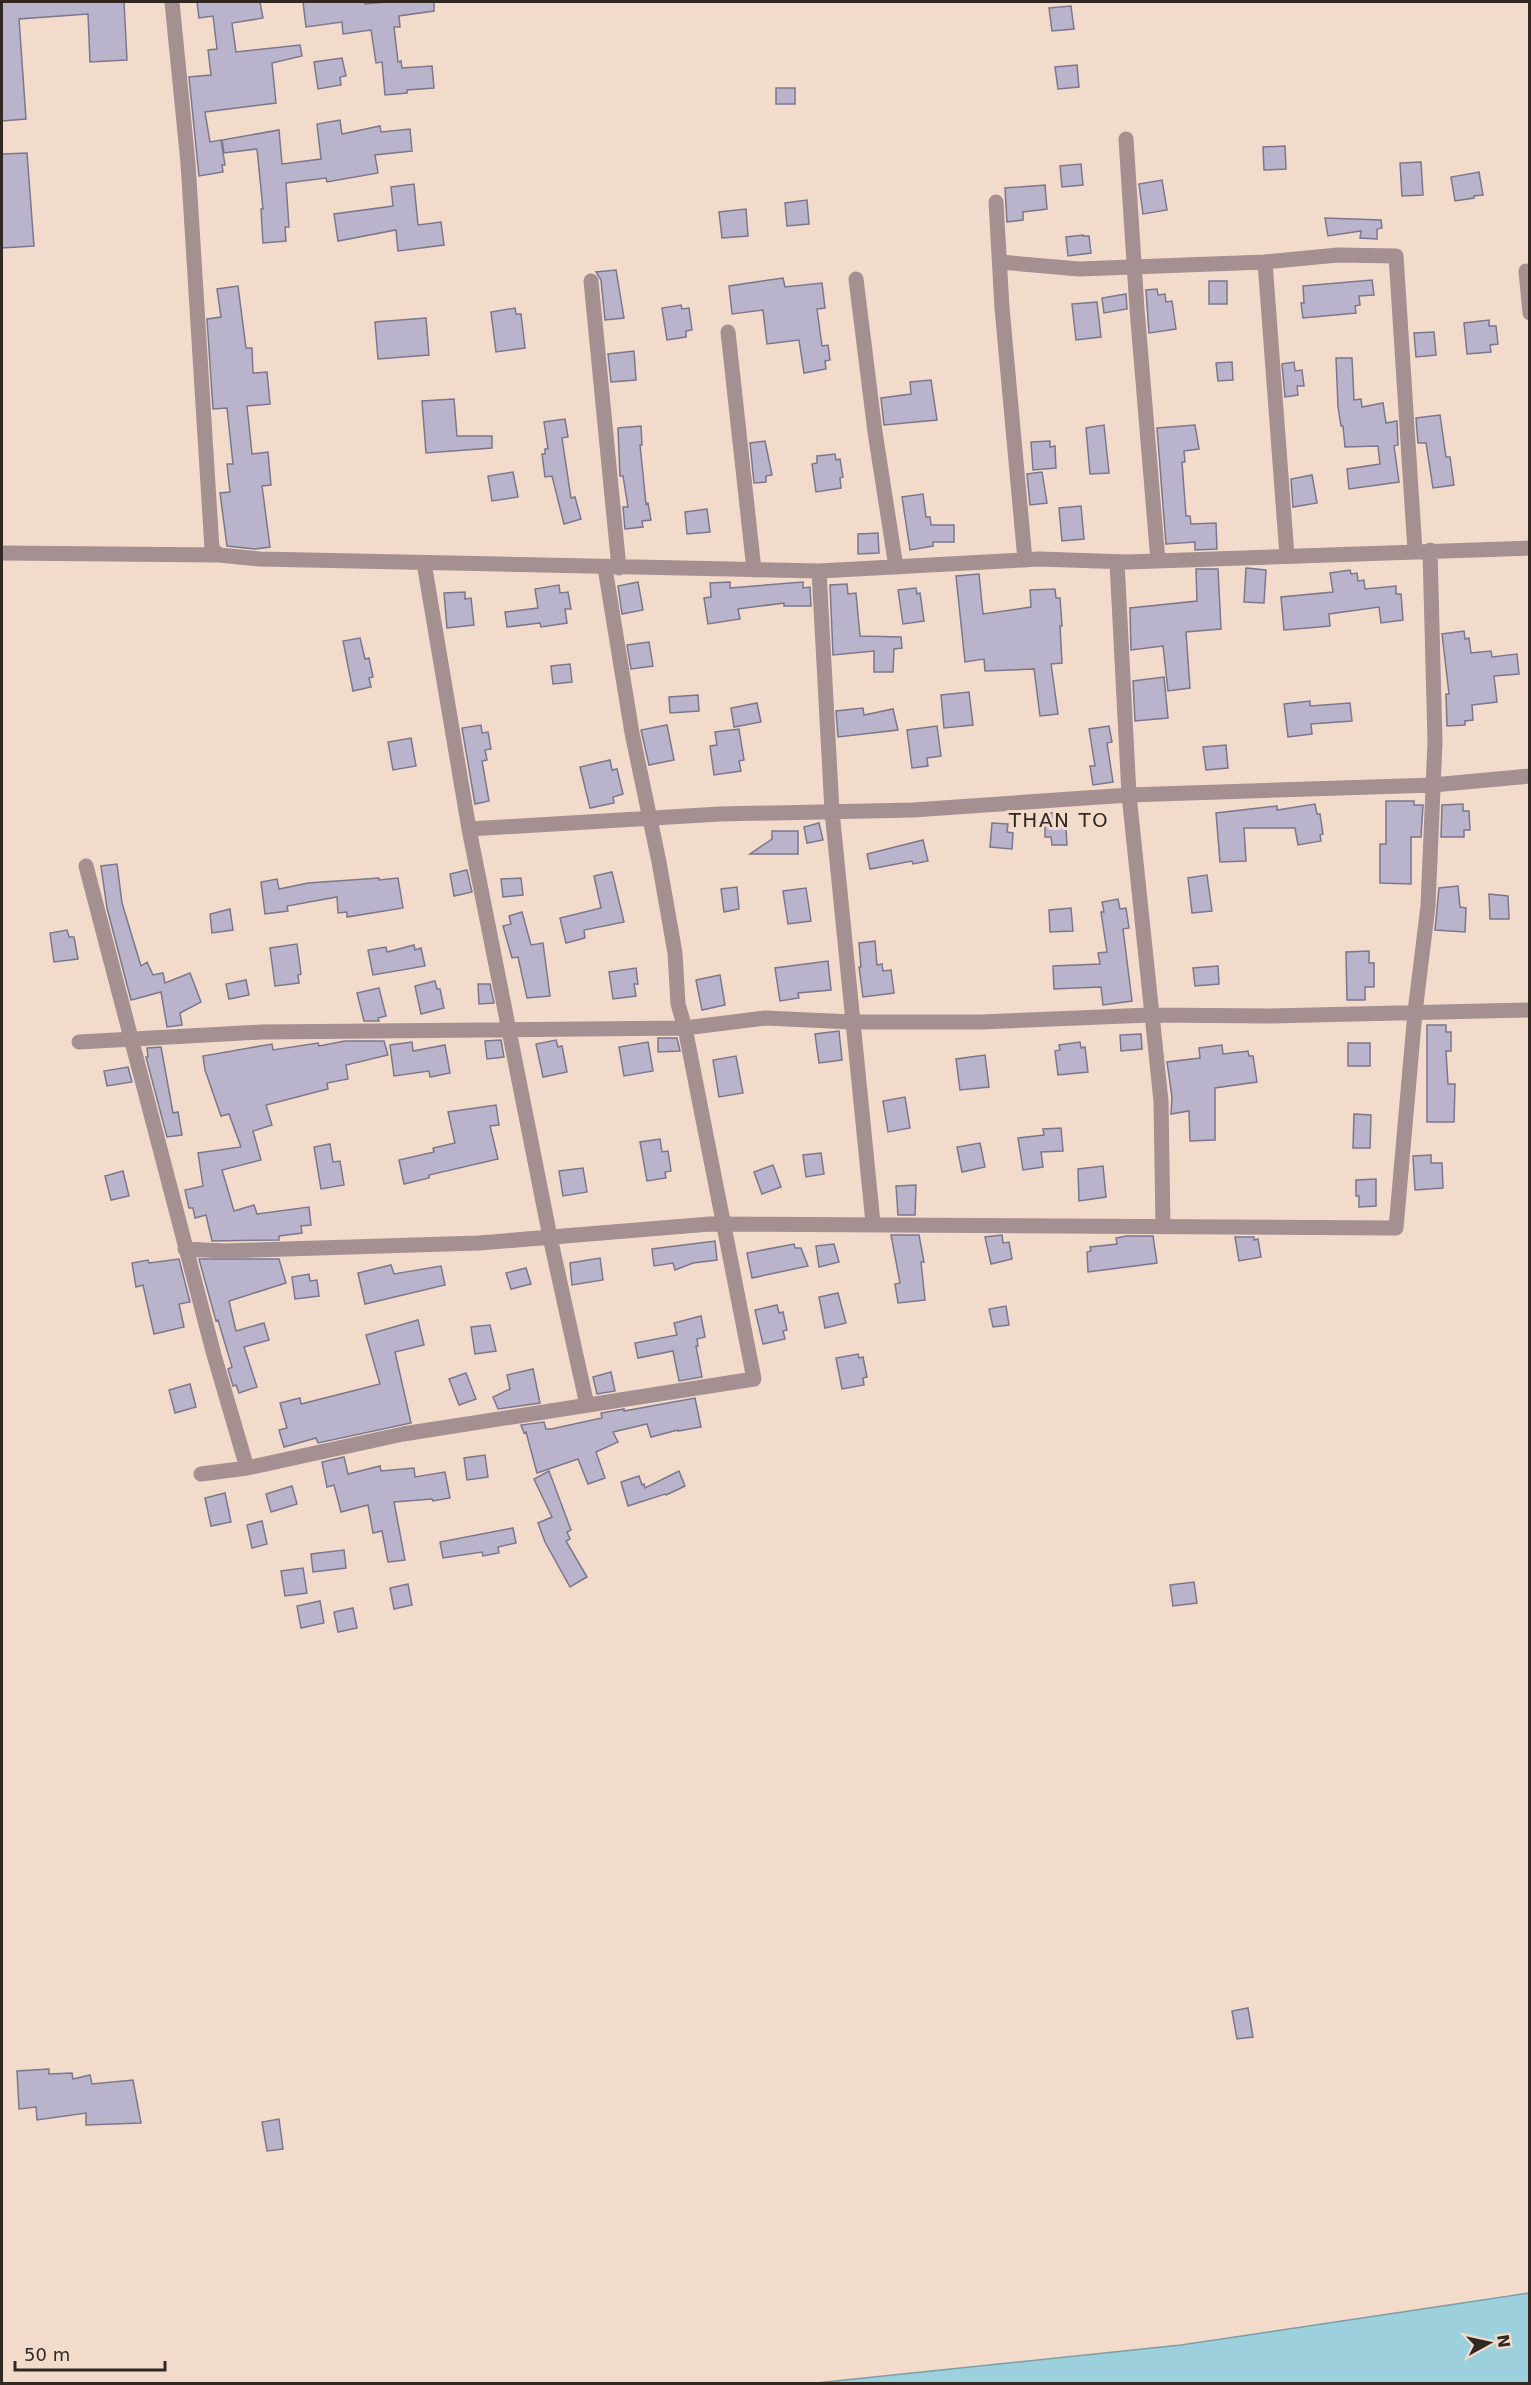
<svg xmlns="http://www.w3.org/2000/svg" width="1531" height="2385" viewBox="0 0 1531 2385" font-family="'DejaVu Sans',sans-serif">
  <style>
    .water { fill: #9dd0dd; stroke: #7d9ea5; stroke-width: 1.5 }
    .building { fill: #b9b4cb; stroke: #7c778c; stroke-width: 1.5 }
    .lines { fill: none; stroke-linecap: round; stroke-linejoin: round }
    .street { stroke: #a48f91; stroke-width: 15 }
    .labels { text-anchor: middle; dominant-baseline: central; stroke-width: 6; stroke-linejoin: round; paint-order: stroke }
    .quarter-label { font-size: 20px; letter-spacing: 1.5px; fill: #312822; stroke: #f3dbcc }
  </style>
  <rect width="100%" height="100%" fill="#f3dbcc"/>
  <path class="water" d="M1529,2293v90h-713l365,-38z"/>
  <path class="building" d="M2,2h122l3,58 -37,2 -2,-48 -69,5 7,100 -24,2z
    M197,2h63l3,16 -31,5 4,29 64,-7 2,11 -30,7 4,40 -71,9 5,30 11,-2 4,25h-3l1,7 -24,4 -10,-99 22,-2 -3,-25 9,-1 -4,-33 -14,2z
    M303,2h61l1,2 22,-2h47v9l-35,5 1,11h-6l4,35 3,-1 1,7 30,-2 2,22 -27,2v3l-22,2 -3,-33 -6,1 -5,-33 -28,4 -1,-12 -36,5z
    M1071,6l3,23 -22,2 -3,-23z
    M342,58l4,18 -6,1 1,8 -23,4 -4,-27z
    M1077,65l2,22 -21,2 -3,-22z
    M776,88h19v16h-19z
    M340,120l2,14 38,-8 1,6 29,-3 2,22 -37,4 3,18 -51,9 -1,-4 -40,5 3,44h-4l1,14 -23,2 -2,-34h2l-6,-60 -33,4 -2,-13 57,-10 3,34 39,-5 -4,-35z
    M1285,146l1,23 -22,1 -1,-23z
    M27,153l7,93 -32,2v-94z
    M1421,162l2,33 -21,1 -2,-33z
    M1081,164l2,21 -21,2 -2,-21z
    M1479,172l4,23 -9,1v2l-19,3 -4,-24z
    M1162,180l5,30 -24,4 -4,-30z
    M414,184l4,41 23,-3 3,23 -46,6 -2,-21 -58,11 -4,-27 59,-8 -2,-19z
    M1045,185l2,24 -24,3v8l-16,2 -2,-34z
    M807,200l2,24 -22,2 -2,-23z
    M746,209l2,27 -26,2 -3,-26z
    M1325,218l56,2 1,8 -5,1v10l-17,-1 1,-7 -33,5z
    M1083,235v1h6l2,17 -23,3 -2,-19z
    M616,270l8,48 -19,2 -4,-40 -5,-8z
    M783,278l2,9 37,-4 3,25 -8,1 5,37 6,-1 2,15 -5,1 1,8 -22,4 -5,-33 -32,4 -4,-34 -31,4 -3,-28z
    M1372,280l2,15 -15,1 1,9 -5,1 1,7 -53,5 -2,-15h3l-1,-17z
    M1209,281h18v23h-18z
    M238,286l8,62h6l1,25 14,-1 3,32 -23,2 5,48 16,-2 3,33 -9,1 8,61 -15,2 -28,-3 -7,-53 10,-1 -3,-28h6l-6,-56 -14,1 -6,-90 14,-2 -4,-28z
    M1157,289l1,6 7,-1 1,8 6,-1 4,28 -27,4 -3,-43z
    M1126,294l1,15 -23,4 -2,-15z
    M1097,302l4,35 -25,3 -4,-36z
    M681,305l1,4 7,-1 3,22 -6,1v6l-19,3 -5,-32z
    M515,308l1,6h5l4,34 -29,4 -5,-40z
    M426,318l3,37 -51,4 -3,-37z
    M1489,320v6h7l2,18 -8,1 1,7 -24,2 -3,-31z
    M1434,332l2,23 -20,2 -2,-24z
    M634,351l2,29 -25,2 -3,-28z
    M1336,358h16l2,42 7,-1 1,8 21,-4 3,20 11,-2 1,24 -4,1 5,36 -50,7 -2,-20 33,-5 -2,-18 -33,1 -2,-21h-2l-3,-19z
    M1232,362l1,18 -15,1 -2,-18z
    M1294,362l1,9 7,-1 2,16h-7l1,9 -13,2 -3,-33z
    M931,380l6,40 -53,5 -3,-27 30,-4 -1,-12z
    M454,399l3,37h35v12l-66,5 -4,-52z
    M1440,415l6,42h4l4,28 -21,3 -7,-45h-8l-2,-25z
    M565,419l3,18 -6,1 9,60 4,-1 6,22 -17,5 -12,-48 -7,1 -3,-23h3v-5h3l-4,-27z
    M1104,425l5,48 -19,1 -4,-46z
    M1195,425l4,24 -15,2 1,11h-3l4,54h4l1,8 25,-1 1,26 -22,1v-8l-29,2 -9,-116z
    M641,426l1,19h-2l6,59 2,-1 3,17 -9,1 1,6 -18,2 -2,-22h5l-5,-31h-3l-2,-48z
    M765,441l7,34 -6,1v6l-12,1 -4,-40z
    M1050,441v6l5,-1 1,22 -23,2 -2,-28z
    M835,454l1,6 4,-1 3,18 -3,1 1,10 -25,4 -4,-28 5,-1v-7z
    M513,472l5,25 -26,4 -4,-25z
    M1042,472l5,31 -17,2 -3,-31z
    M1312,475l5,28 -24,4 -2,-28z
    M923,494l3,23h4l1,8h23v17h-21v4l-23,4 -8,-53z
    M1081,506l3,33 -22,2 -3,-33z
    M707,509l3,23 -23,2 -2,-22z
    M878,533l1,20 -21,1v-20z
    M1246,568l20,2 -2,33 -20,-1z
    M1196,569h22l3,60 -35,3 4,56 -22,3 -5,-45 -32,4 -1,-42 67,-7z
    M1350,570l1,4 6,-1 1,8 6,-1 1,9 31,-3v8h5l2,26 -22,3 -2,-16 -50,7 1,12 -46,4 -3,-33 52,-5 -3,-19z
    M979,574l4,40 48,-7 -1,-17 25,-1 1,9h4l2,28h-2l2,37 -11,1 7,50 -18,2 -6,-47 -49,2 -1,-12 -19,3 -9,-86z
    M638,582l5,28 -21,4 -4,-28z
    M730,582v6l73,-6v6l7,-1 1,19h-27v-3l-46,6 2,10 -32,5 -4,-26 7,-1 -1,-14z
    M847,584l1,10 8,-1 4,43 41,1 1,11 -8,1 -1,23h-19v-21l-41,4 -3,-70z
    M559,585l1,8 8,-1 3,17h-6l2,14 -26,4 -1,-4 -33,4 -2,-15 33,-4 -3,-19z
    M916,588l1,6 3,-1 4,28 -21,3 -5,-34z
    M465,592v7l6,-1 3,27 -27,3 -3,-35z
    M1464,631l1,8 4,-1 2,15 20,-2 1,6 25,-3 2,20 -25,2 3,26 -25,3 1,15 -8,1v4l-18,1 -1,-32h3l-7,-60z
    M360,638l5,21 4,-1 4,19 -4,1 2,9 -18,4 -10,-50z
    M649,642l4,24 -22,3 -4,-24z
    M570,664l2,18 -19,2 -2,-18z
    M1164,677l4,41 -33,3 -2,-40z
    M969,692l4,33 -29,3 -3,-33z
    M698,695l1,16 -29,2 -1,-16z
    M1310,701v5l40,-3 2,18 -41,3 1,10 -24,3 -4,-33z
    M757,703l4,19 -27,5 -3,-19z
    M863,708l1,7 29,-6 5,21 -60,7 -2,-26z
    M481,725l1,8 6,-1 3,17 -6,1 2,10 -5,1 7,40 -14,3 -13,-76z
    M667,725l7,35 -25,5 -8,-35z
    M937,726l4,30 -14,2 1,8 -16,2 -5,-38z
    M1109,726l3,16 -5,1 6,39 -20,3 -3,-19h5l-6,-37z
    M739,729l5,31 -5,1 2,10 -27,4 -4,-29 7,-1 -2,-13z
    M411,738l5,28 -23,4 -5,-28z
    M1226,745l2,23 -22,2 -3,-23z
    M610,760l2,10 5,-1 6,25 -10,3 1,6 -24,5 -10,-41z
    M1386,801h28v4h9l-2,32h-10v47l-31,-1v-39h6z
    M1315,804l2,10h3l3,20 -3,1 1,6 -23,4 -3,-17h-51l2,33 -26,1 -4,-49 61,-7v4z
    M1463,804v7h6l1,19h-6v7h-23l1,-32z
    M1045,813h20l2,32h-15l-1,-8h-6z
    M819,823l4,17 -16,3 -3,-16z
    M992,823l16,1 -1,8 6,1 -1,16 -22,-2z
    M772,831h26v23h-48l22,-15z
    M923,840l5,21 -15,3 -1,-3 -42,8 -3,-15z
    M117,864l5,39 19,63 6,-4 6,13 10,-2 2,10 25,-10 11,29 -21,11 2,12 -15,2 -6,-35 -30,8 -24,-92 -6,-42z
    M467,870l5,22 -18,4 -4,-22z
    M612,872l12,50 -40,8 1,8 -19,5 -6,-25 41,-10 -7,-32z
    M1207,875l5,36 -20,2 -4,-35z
    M379,878v2l19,-2 5,30 -56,9v-5l-9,1 -1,-16 -50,9 1,5 -23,3 -4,-32 16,-3 2,10 29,-6z
    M521,878l2,17 -20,2 -2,-18z
    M1458,886l2,21 6,1 -1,24 -30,-2 4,-42z
    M737,887l2,22 -15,3 -3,-23z
    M806,888l5,33 -23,3 -5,-33z
    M1489,894l19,2 1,23h-19z
    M1118,899l2,10 6,-1 3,20 -6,1 9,72 -29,4 -2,-18 -47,2 -1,-23 47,-2 -2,-11 9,-1 -6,-40h3l-2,-10z
    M1071,908l2,23 -23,1 -1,-22z
    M230,909l3,21 -21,3 -2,-19z
    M522,912l9,33 12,-2 7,53 -23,2 -9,-41 -6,1 -9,-32 8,-2 -2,-8z
    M67,930l2,7h5l4,22 -24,3 -4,-29z
    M875,941l2,24 5,-1 1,7 8,-1 3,23 -31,4 -4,-30h2l-2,-24z
    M297,944l4,30 -3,1 1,8 -24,3 -5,-38z
    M414,945l1,5 6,-2 4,18 -52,9 -5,-25 18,-3 1,5z
    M1369,951v12h5v24h-9v13h-18l-1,-48z
    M828,961l3,29 -33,3 1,5 -19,3 -5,-33z
    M1218,966l1,18 -24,2 -2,-18z
    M636,968l2,16h-4l2,12 -23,3 -4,-27z
    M720,975l5,30 -23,5 -6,-30z
    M246,980l3,15 -20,4 -3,-15z
    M435,981l2,8h3l4,19 -23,6 -6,-28z
    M478,984h12l4,19 -15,1z
    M379,988l7,28 -8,2 1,3h-15l-7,-28z
    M1427,1025h19v7h5v19h-5l2,33h7l-1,38h-27z
    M839,1031l3,29 -23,3 -4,-29z
    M1141,1034l1,15 -21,2 -1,-16z
    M658,1038h19l3,13 -22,1z
    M501,1040l3,17 -17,2 -2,-18z
    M556,1040l2,7 4,-1 5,26 -24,5 -7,-33z
    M345,1041h39l4,14 -42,10 2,14 -21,4 1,6 -62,16 6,20 -19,6 8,29 -39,10 12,41 20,-6 3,9 52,-7 2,18 -10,1 1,7 -23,3v4l-67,1 -6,-26 -11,3 -2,-10h-4l-4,-18 18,-4 -5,-33 43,-6 -12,-33 -8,2 -16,-46 -2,-14 69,-12 1,6 45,-7 1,3z
    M412,1042l1,9 32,-6 5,28 -20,4 -1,-6 -35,5 -4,-31z
    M648,1042l5,29 -29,5 -5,-29z
    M1080,1042l1,6 4,-1 3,25 -30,3 -3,-24 5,-1 -1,-5z
    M1348,1043h22v23h-22z
    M1222,1045l1,9 25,-3 1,5h4l4,26 -42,6v52l-25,1 -1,-30 -18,3 1,-17 -5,-35 33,-4 -1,-10z
    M161,1047l12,66 5,-1 4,23 -15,2 -21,-80h2l-1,-9z
    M985,1055l4,32 -29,3 -4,-31z
    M736,1056l7,37 -24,4 -6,-37z
    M128,1067l4,15 -25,4 -3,-15z
    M905,1097l5,31 -22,4 -5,-31z
    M496,1105l3,20 -9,1 8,33 -69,16v3l-25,6 -5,-24 35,-8 -1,-4 22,-5 -7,-31z
    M1354,1114l17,1 -1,33h-17z
    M1061,1128l2,23 -22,1 2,15 -20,3 -5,-32 26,-3 -1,-6z
    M660,1139l2,13 6,-1 3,20 -6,1 1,6 -19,3 -7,-39z
    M980,1143l5,24 -23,5 -5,-25z
    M330,1144l3,18 7,-1 4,24 -23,4 -7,-42z
    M821,1153l3,21 -18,3 -3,-22z
    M1431,1155v8h11l1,25 -28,2 -2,-34z
    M773,1165l8,22 -19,7 -8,-22z
    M1103,1166l3,31 -27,4 -1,-32z
    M583,1168l4,24 -24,4 -4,-25z
    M123,1171l6,25 -18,4 -6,-24z
    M1376,1179v27l-17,1v-11h-3v-16z
    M916,1185l-1,30h-17l-2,-29z
    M891,1235h28l5,27h-3l4,38 -27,3 -3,-19 5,-1z
    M1002,1235l1,8 6,-1 3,17 -21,5 -6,-27z
    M1126,1236h27l4,27 -69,9 -1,-20 4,-1 -1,-4 27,-3 -1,-6z
    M1235,1237h19v3l4,-1 3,18 -22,4z
    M715,1241l2,19 -24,3 -18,7 -2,-7 -19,3 -2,-17z
    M794,1244l1,4h6l7,18 -56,12 -5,-25z
    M834,1244l5,18 -20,5 -3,-21z
    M600,1258l3,22 -31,5 -2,-22z
    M179,1259l11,43 -11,2 5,23 -30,7 -11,-49 -7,2 -4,-24 16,-3 1,3z
    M199,1259h80l7,24 -57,18 7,30 28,-8 5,17 -25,7 13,40 -18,6 -3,-8 -3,1 -5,-17 4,-2 -14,-47 -2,1z
    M391,1265l3,9 47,-8 4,19 -80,19 -7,-31z
    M526,1268l5,16 -20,5 -5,-16z
    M309,1274l1,7 7,-1 2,16 -24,3 -3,-22z
    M838,1293l8,30 -21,5 -6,-31z
    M777,1305l2,8 4,-1 4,18 -4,1 2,8 -22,5 -8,-34z
    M1006,1306l3,19 -16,2 -4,-18z
    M701,1316l4,21 -8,2 1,7h-2l6,31 -23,4 -6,-30 -35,7 -3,-15 42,-8 -3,-12z
    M418,1320l6,25 -29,7 16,71 -93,20 -2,-5 -32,9 -5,-17 8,-2 -7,-25 20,-5 1,6 79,-20 -14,-49z
    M490,1325l6,26 -21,3 -4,-27z
    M858,1354l1,4 4,-1 4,20 -4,1 1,7 -22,4 -6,-31z
    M533,1369l7,34 -42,6 -5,-12 17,-8 -3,-14z
    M611,1372l4,19 -18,3 -4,-17z
    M466,1373l10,26 -17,6 -10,-26z
    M190,1384l6,23 -21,6 -6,-23z
    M695,1398l6,29 -23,4v-1l-27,7 -4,-13 -34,8 5,10 -22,10 9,26 -17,6 -10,-25 -41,14 -11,-41 -2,1 -3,-8 23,-3 2,7h5l51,-11 -1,-5 23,-4v2z
    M485,1455l3,22 -21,3 -3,-22z
    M344,1457l4,17 32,-8 1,5 33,-3 1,9 30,-5 5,26 -17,3 -1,-2 -38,3 11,58 -17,2 -6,-31 -9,2 -5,-28 -27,7 -7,-27 -7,2 -5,-25z
    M549,1471l22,59 -4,2 3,7 -4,2 21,36 -17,10 -25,-45 -7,-19 14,-6 -18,-38z
    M679,1471l6,15 -19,9 -1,-1 -37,12 -7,-24 18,-6 3,9 2,-1 1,4z
    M292,1486l5,18 -26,8 -5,-18z
    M225,1493l6,29 -20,4 -6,-28z
    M262,1521l5,23 -15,4 -5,-23z
    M513,1528l3,15 -18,4 1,6 -16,3 -1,-4 -39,6 -3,-16z
    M344,1550l2,18 -33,4 -2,-18z
    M303,1568l4,25 -22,3 -4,-25z
    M1194,1582l3,21 -24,3 -3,-21z
    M408,1584l4,21 -18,4 -4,-21z
    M320,1601l4,22 -23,5 -4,-22z
    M353,1608l4,20 -19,4 -4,-20z
    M1248,2008l5,29 -16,2 -5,-28z
    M49,2069v5l23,-1 1,6 17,-4 2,9 41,-4 8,43 -55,2v-12l-49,7 -1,-13 -17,2 -2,-38z
    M279,2119l4,30 -16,2 -5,-29z"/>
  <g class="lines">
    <path class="street" d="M172,2l16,161 24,386 7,6
      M1126,139l11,170 21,252
      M996,202l6,106 23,252
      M1000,262l79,7 186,-7 73,-7 58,1 19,295
      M1265,262l22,294
      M1526,271l4,42
      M856,279l19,153 21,135
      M591,281l28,287
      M728,332l26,238
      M2,553l217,2 41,4 559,12 221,-12 87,3 403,-14
      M1117,562l12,233 32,306 2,125
      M424,563l45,266 81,408 37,168
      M819,571l13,240 41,412
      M469,829l251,-15 193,-4 216,-15 304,-10 97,-9
      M86,866l128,489 33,113
      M79,1042l183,-10 423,-4 80,-10 87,4h129l169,-7 119,1 261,-6
      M185,1249l40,2 254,-8 231,-19 686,4 19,-216 13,-106 7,-164 -5,-192
      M201,1474l46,-6 156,-34 351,-55 -69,-351 -7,-24 -3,-51 -16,-91 -27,-129 -27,-165"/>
  </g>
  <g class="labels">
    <g class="quarter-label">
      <text x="1059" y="820">THAN TO</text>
    </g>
  </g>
  <rect width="1531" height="2385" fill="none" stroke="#312822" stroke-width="6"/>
  <g transform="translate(1489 2343) rotate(82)" stroke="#f3dbcc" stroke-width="4.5" paint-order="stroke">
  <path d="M0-4.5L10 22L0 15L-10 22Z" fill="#312822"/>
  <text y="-9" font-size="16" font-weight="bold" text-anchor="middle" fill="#312822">N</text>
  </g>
  <path d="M15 2361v9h150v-9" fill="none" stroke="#312822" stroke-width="3"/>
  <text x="24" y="2361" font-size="18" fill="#312822" stroke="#f3dbcc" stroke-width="4.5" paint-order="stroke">50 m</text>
</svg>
